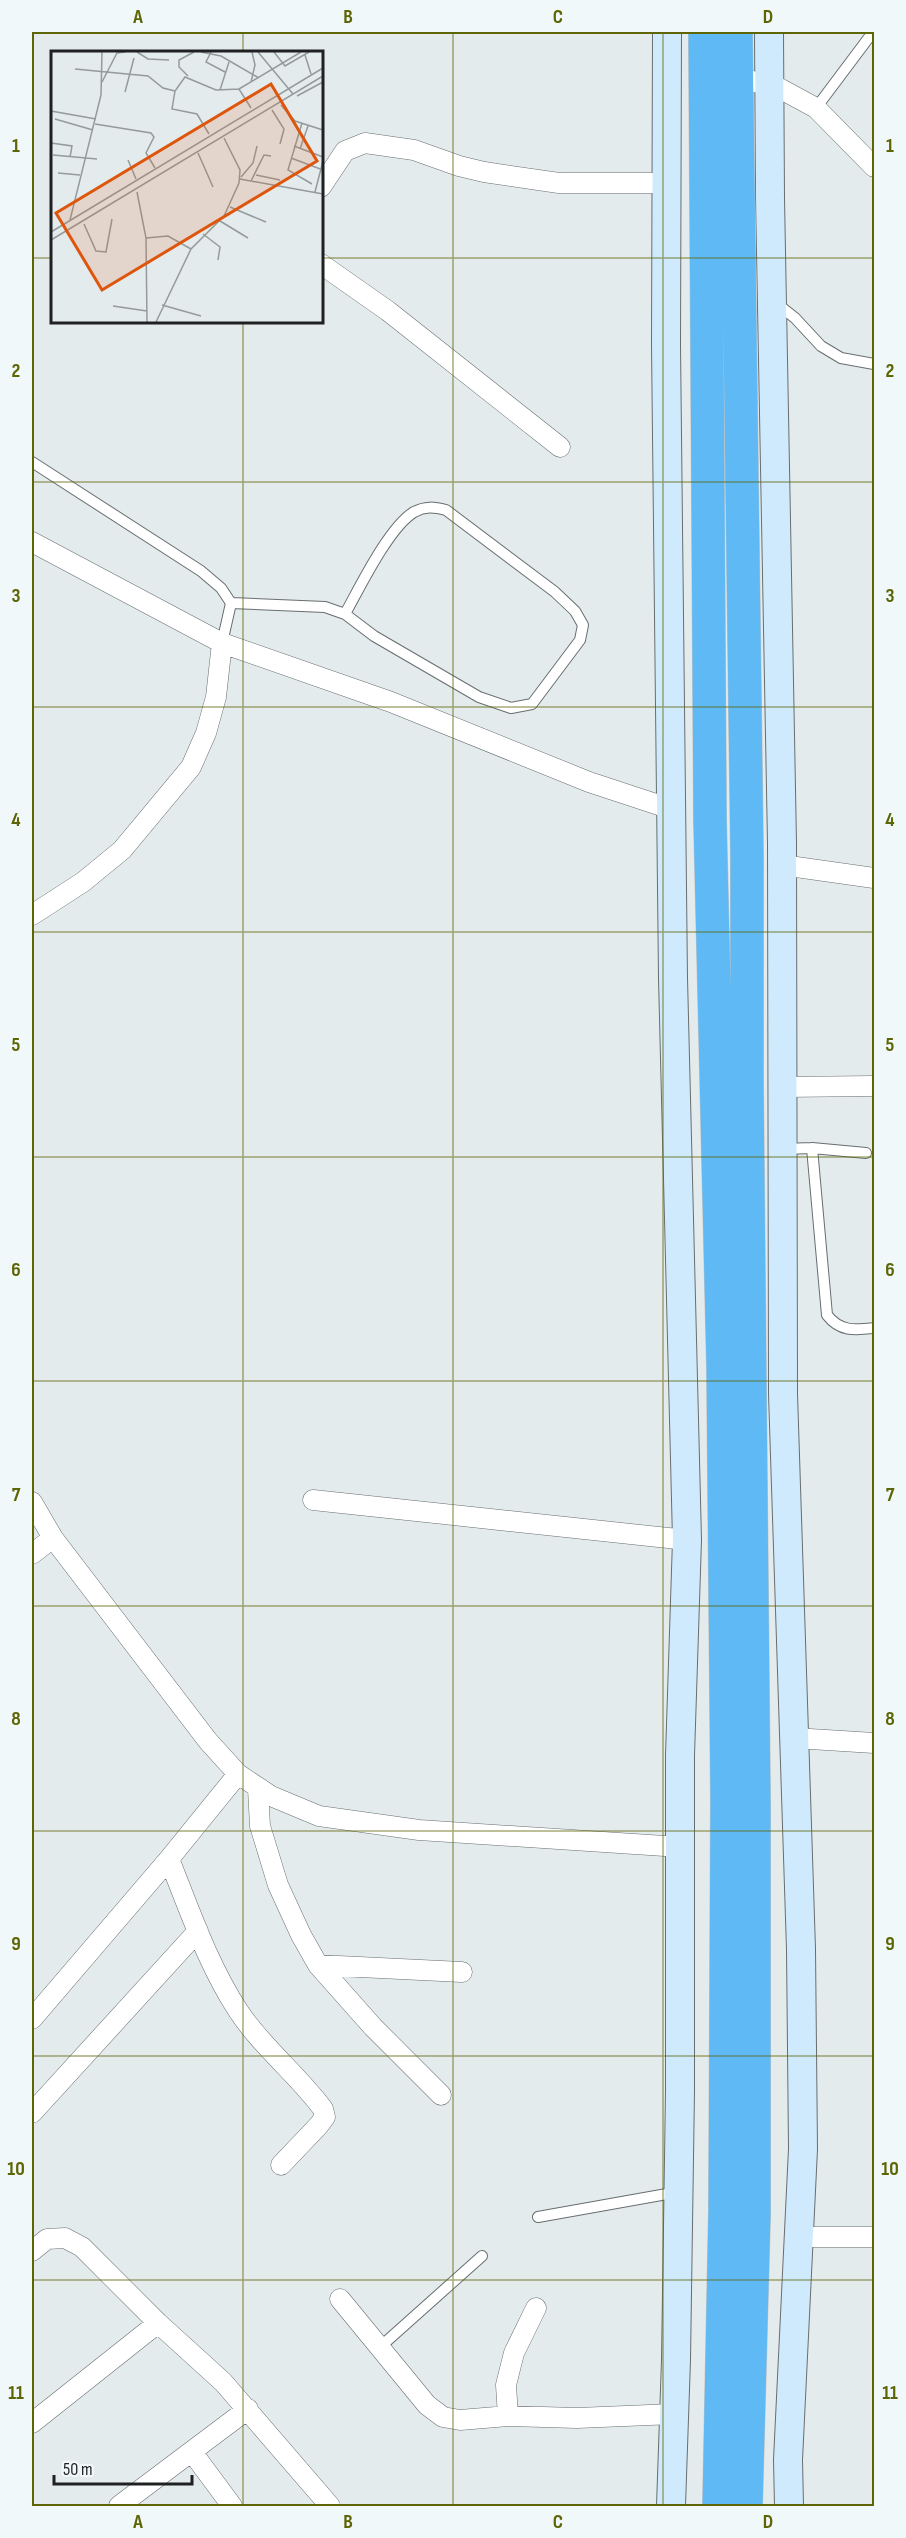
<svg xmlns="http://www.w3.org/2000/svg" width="906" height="2538" viewBox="0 0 906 2538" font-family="'Sofia Sans Condensed',sans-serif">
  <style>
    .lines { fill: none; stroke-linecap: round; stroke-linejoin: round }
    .lane-casing { stroke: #686e70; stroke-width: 12 }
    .street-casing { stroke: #686e70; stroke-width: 21 }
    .secondary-casing { stroke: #686e70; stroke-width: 30 }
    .highway-casing { stroke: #c4c5c5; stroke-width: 34 }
    .lane { stroke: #fff; stroke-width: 10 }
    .street { stroke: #fff; stroke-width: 20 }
    .secondary { stroke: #cfeafc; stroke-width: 28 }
    .highway { stroke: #5eb9f5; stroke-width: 33 }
    .grid { fill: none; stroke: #5d6505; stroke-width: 1.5; stroke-opacity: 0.55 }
    .inset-road { fill: none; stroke: #959a9b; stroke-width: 1.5 }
    .view { fill: #de560d; fill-opacity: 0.15; stroke: #de560d; stroke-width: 3 }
    .inset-edge { fill: none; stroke: #1e2021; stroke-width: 3 }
    .neatline { fill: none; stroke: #5d6505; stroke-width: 2 }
    .grid-label { font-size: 20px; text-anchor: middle; font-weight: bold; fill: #5d6505 }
  </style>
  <rect width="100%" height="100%" fill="#e4ebed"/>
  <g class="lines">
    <g class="lane-casing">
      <path id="lane" d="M816,108l57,-76
        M776,303l19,15 26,28 20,12 33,6
        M32,462l169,109 20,17 10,15 -9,40
        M231,603l94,4 20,7 29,22 105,61 32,11 21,-4 48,-64 3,-15 -8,-14 -20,-19 -109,-82c-12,-3 -21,-4 -32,2 -25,15 -54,75 -69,102
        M812,1148l15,167c13,17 28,15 47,13
        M783,1149l29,-1 54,5
        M538,2217l140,-25
        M379,2348l103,-92"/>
    </g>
    <g class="street-casing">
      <path id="street" d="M737,77l44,12 35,19 58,59
        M321,187l24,-36 20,-8 49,7 45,16 25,6 75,11h108
        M321,264l67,47 172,136
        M32,542l190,101 169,59 198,80 82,27
        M782,865l92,13
        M32,915l51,-33 39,-32 69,-83 15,-34 10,-36 6,-54
        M783,1087l91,-1
        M313,1500l374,40
        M32,1502l21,36 155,203 30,33 33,22 48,20 100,14 261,17
        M32,1554l21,-16
        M794,1738l80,5
        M258,1789l2,37 18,59 23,50 17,30 55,62 68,68
        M169,1859c21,52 39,106 70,153 24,36 59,63 84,97l2,8 -6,8 -38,40
        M318,1965l144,7
        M32,2019l137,-160 69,-85
        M32,2113l166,-182
        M799,2237h75
        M32,2251l15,-12 18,-1 17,9 76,76 65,59 107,124
        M340,2299l87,106 16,12 17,3 48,-4 69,2 97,-4
        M508,2416l-2,-31 8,-32 22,-45
        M32,2423l126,-100
        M192,2452l40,54
        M119,2506l129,-97"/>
    </g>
    <g class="secondary-casing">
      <path id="secondary" d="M667,32l-1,313 7,633 14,562 -7,215v336l-4,269 -5,146
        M769,32l1,166 12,645 1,551 18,555 2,200 -15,311 1,46"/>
    </g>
    <g class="highway-casing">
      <path id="highway" d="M705,32l5,788 13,545 4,435 -2,409 -6,297
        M736,32l11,825v226l7,723v408l-8,292"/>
    </g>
    <use href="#lane" class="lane"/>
    <use href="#street" class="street"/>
    <use href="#secondary" class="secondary"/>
    <use href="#highway" class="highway"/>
  </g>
  <path class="grid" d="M243,32v20M453,32v2474M663,32v2474M32,258h20M321,258h553M243,321v2185M32,482h842M32,707h842M32,932h842M32,1157h842M32,1381h842M32,1606h842M32,1831h842M32,2056h842M32,2280h842"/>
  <g transform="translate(51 51)">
    <rect width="272" height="272" fill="#e4ebed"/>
    <path class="inset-road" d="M86,1l11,7 21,1M150,1l20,4 38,22M160,1l-5,10 19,10M207,1l35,42M223,1l11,14 24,-14M254,4l6,19M24,18l73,7 15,12 12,3M137,25l-9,-9v-7l15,-8M51,31l15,-29 8,-1M200,31l4,-17 -3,-13M188,38l62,-37M169,39l9,-28M74,41l9,-34M246,45l26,-14M230,54l14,16 28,9M221,59l12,19 -4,15M0,60l45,8M4,68l38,11M251,72l-14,47 24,14M44,73l56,9 3,4 -8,16 9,15M158,83l-12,-20 -25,-5 3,-18 10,-14 31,13 23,-1 12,19M0,92l21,3 -2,11M243,95l29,11M249,98l8,-23M147,102l15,34M2,104l44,4M240,107l32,12M77,109l8,19M7,122l22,2M205,124l24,5M190,126l12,-14 4,-17M189,128l83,15M200,130l13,-26 7,1M86,141l9,46 1,84M264,141l8,-31M179,156l36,15M19,169l31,-125 1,-43M169,170l28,17M33,173l12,27 10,1 6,-33M0,181l272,-164M152,183l17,13 -2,13M95,187l22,-2 23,13M0,189l272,-164M111,254l39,11M62,255l34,5M105,271l35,-73 33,-33 15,-33 1,-13 -16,-32"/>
    <path class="view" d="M220,33l46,77 -215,129 -46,-77z"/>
    <rect width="272" height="272" class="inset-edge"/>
  </g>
  <rect width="906" height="2538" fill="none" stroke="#f1f8fa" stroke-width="66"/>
  <path d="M54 2475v9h138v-9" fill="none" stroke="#1e2021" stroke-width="3"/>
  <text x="63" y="2475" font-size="18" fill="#1e2021" stroke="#f1f8fa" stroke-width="4.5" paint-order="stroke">50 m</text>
  <rect x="33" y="33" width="840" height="2472" class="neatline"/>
  <g class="grid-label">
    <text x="138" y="23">A</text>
    <text x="348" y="23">B</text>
    <text x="558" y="23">C</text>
    <text x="768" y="23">D</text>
    <text x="16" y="152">1</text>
    <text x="890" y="152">1</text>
    <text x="16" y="377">2</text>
    <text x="890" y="377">2</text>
    <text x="16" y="602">3</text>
    <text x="890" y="602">3</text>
    <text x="16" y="826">4</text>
    <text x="890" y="826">4</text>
    <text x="16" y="1051">5</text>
    <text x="890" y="1051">5</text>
    <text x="16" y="1276">6</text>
    <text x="890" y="1276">6</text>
    <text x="16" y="1501">7</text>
    <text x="890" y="1501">7</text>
    <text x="16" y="1725">8</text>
    <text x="890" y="1725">8</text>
    <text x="16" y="1950">9</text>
    <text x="890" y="1950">9</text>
    <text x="16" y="2175">10</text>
    <text x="890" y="2175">10</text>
    <text x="16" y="2399">11</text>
    <text x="890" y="2399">11</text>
    <text x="138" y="2528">A</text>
    <text x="348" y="2528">B</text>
    <text x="558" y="2528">C</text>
    <text x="768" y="2528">D</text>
  </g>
</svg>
